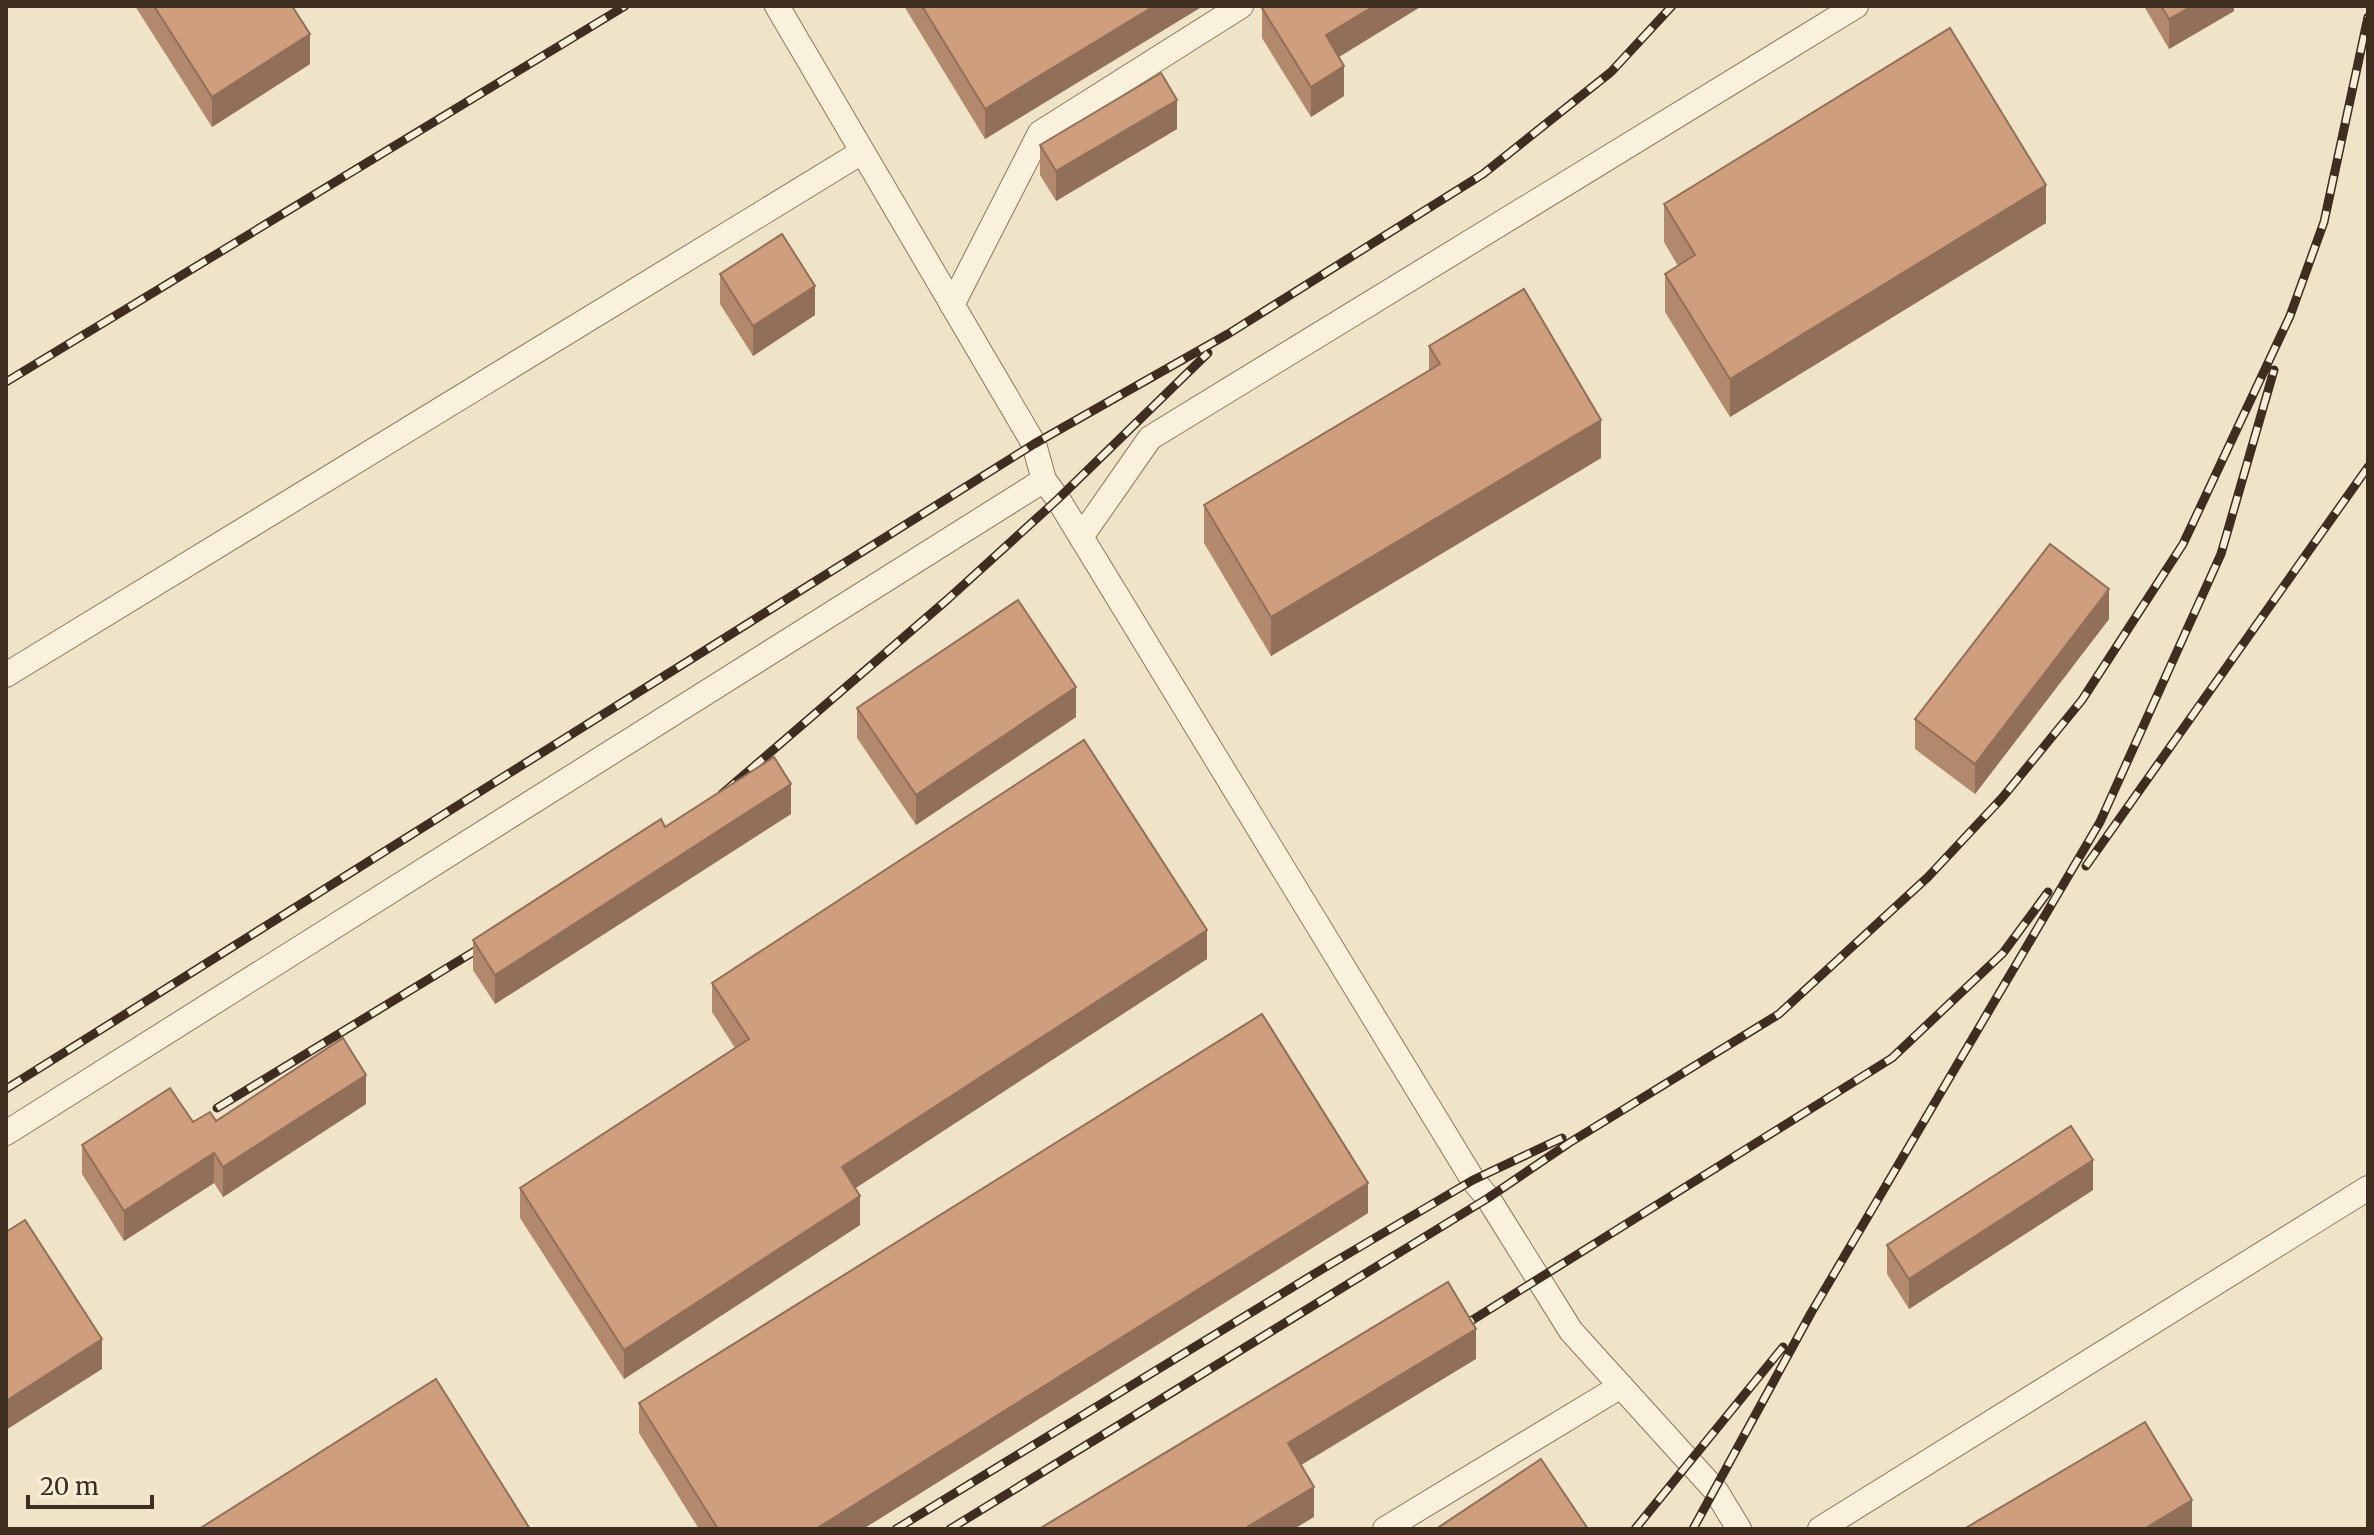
<svg xmlns="http://www.w3.org/2000/svg" width="2374" height="1535" viewBox="0 0 2374 1535" font-family="Merriweather,serif">
  <style>
    .lines { fill: none; stroke-linecap: round; stroke-linejoin: round }
    .lane-casing { stroke: #8d765c; stroke-width: 26 }
    .lane { stroke: #faf1dc; stroke-width: 24 }
    .rail-casing { stroke: #3d2e20; stroke-width: 9 }
    .rail { stroke: #f7eed8; stroke-width: 6; stroke-dasharray: 18; stroke-linecap: butt }
    .wall { fill: #b2896c }
    .shaded-wall { fill: #916f58 }
    .building { fill: #cf9f7d; stroke: #916f58; stroke-width: 2 }
  </style>
  <rect width="100%" height="100%" fill="#f0e4c8"/>
  <g class="lines">
    <g class="lane-casing">
      <path id="lane" d="M777,6l257,438 10,36 14,19 415,681 15,18 83,133 145,160 23,38
        M952,305l88,-172 201,-127
        M1081,537l69,-99 706,-432
        M6,675l856,-523
        M6,1133l1038,-653
        M1385,1529l236,-143
        M1820,1529l548,-341"/>
    </g>
    <use href="#lane" class="lane"/>
    <g class="rail-casing">
      <path id="rail" d="M6,382l619,-376
        M722,794l226,-195 110,-100 150,-146
        M2086,866l282,-399
        M6,1089l1028,-645 194,-110 255,-160 128,-102 61,-66
        M217,1108l276,-168
        M1458,1329l434,-271 111,-105 45,-61
        M896,1529l428,-261 149,-88 89,-42
        M950,1529l538,-331 81,-55 210,-129 149,-137 74,-79 80,-98 101,-156 107,-228 34,-94 44,-205
        M1635,1529l148,-182
        M1693,1529l118,-216 289,-491 121,-268 53,-184"/>
    </g>
    <use href="#rail" class="rail"/>
  </g>
  <path class="wall" d="M135,6h157l18,58 -98,63z
    M904,6h299l-218,133z
    M2144,6h90v5l-65,38z
    M1262,8l77,49 5,39 -33,21 -49,-79z
    M1177,129l-121,72 -16,-26v-30z
    M1664,204l382,19 -316,194 -65,-105v-38l13,-8 -14,-24z
    M720,274l95,41 -62,41 -33,-52z
    M1429,346l172,112 -330,198 -67,-113v-38l225,-134z
    M2109,619l-134,175 -60,-45v-30z
    M857,708l219,9 -160,108 -59,-87z
    M791,814l-296,190 -22,-34v-30l192,-113z
    M1207,959l-352,229 5,37 -236,154 -104,-161v-30l215,-140 -23,-36v-29z
    M366,1104l-143,93 -9,-14 -90,58 -42,-67v-29l111,-23z
    M2093,1190l-184,119 -22,-35v-29z
    M1368,1213l-505,316h-164l-60,-96v-30z"/>
  <path class="shaded-wall" d="M1154,6h49l-218,133v-30z
    M1374,6h48l-96,59v-30z
    M2192,6h42v5l-65,38v-30z
    M310,34v30l-98,63v-30z
    M1344,66v30l-33,21v-30z
    M1177,100v29l-121,72v-30z
    M2046,185v38l-316,194v-38z
    M815,286v29l-62,41v-30z
    M1601,420v38l-330,198v-39z
    M2109,589v30l-134,175v-30z
    M1076,687v30l-160,108v-30z
    M791,784v30l-296,190v-29z
    M1207,930v29l-365,238v-30z
    M366,1075v29l-143,93v-30z
    M214,1153v30l-90,58v-30z
    M2093,1160v30l-184,119v-30z
    M1368,1183v30l-505,316h-47z
    M860,1196v29l-236,154v-29z
    M1476,1329v30l-188,114v-30z
    M102,1339v30l-96,61v-29z
    M1314,1487v30l-20,12h-50z
    M2192,1500v29h-48z"/>
  <path class="building" d="M154,6h138l18,28 -98,63z
    M922,6h232l-169,103z
    M1265,6h109l-48,29 18,31 -33,21 -49,-79z
    M2161,6h31l-23,13z
    M1950,28l96,157 -316,194 -65,-105 30,-19 -31,-51z
    M1161,73l16,27 -121,71 -16,-26z
    M782,234l33,52 -62,40 -33,-52z
    M1524,289l77,131 -330,197 -67,-112 236,-141 -11,-18z
    M2050,544l59,45 -134,175 -60,-45z
    M1018,600l58,87 -160,108 -59,-87z
    M1084,740l123,190 -365,237 18,29 -236,154 -104,-162 229,-149 -37,-56z
    M774,757l17,27 -296,191 -22,-35 188,-121 4,8z
    M1262,1014l106,169 -552,346h-98l-79,-126z
    M343,1038l23,37 -143,92 -9,-14 -90,58 -42,-66 88,-57 23,34 17,-10 6,9z
    M2071,1126l22,34 -184,119 -22,-34z
    M25,1220l77,119 -96,62v-169z
    M1448,1282l28,47 -188,114 26,44 -70,42h-205z
    M436,1379l94,150h-331z
    M2145,1422l47,78 -48,29h-180z
    M1541,1459l47,70h-152z"/>
  <rect width="2374" height="1535" fill="none" stroke="#3d2e20" stroke-width="16"/>
  <path d="M28 1495v12h124v-12" fill="none" stroke="#3d2e20" stroke-width="4"/>
  <text x="40" y="1495" font-size="24" fill="#3d2e20" stroke="#f7eed8" stroke-width="6" paint-order="stroke">20 m</text>
</svg>
